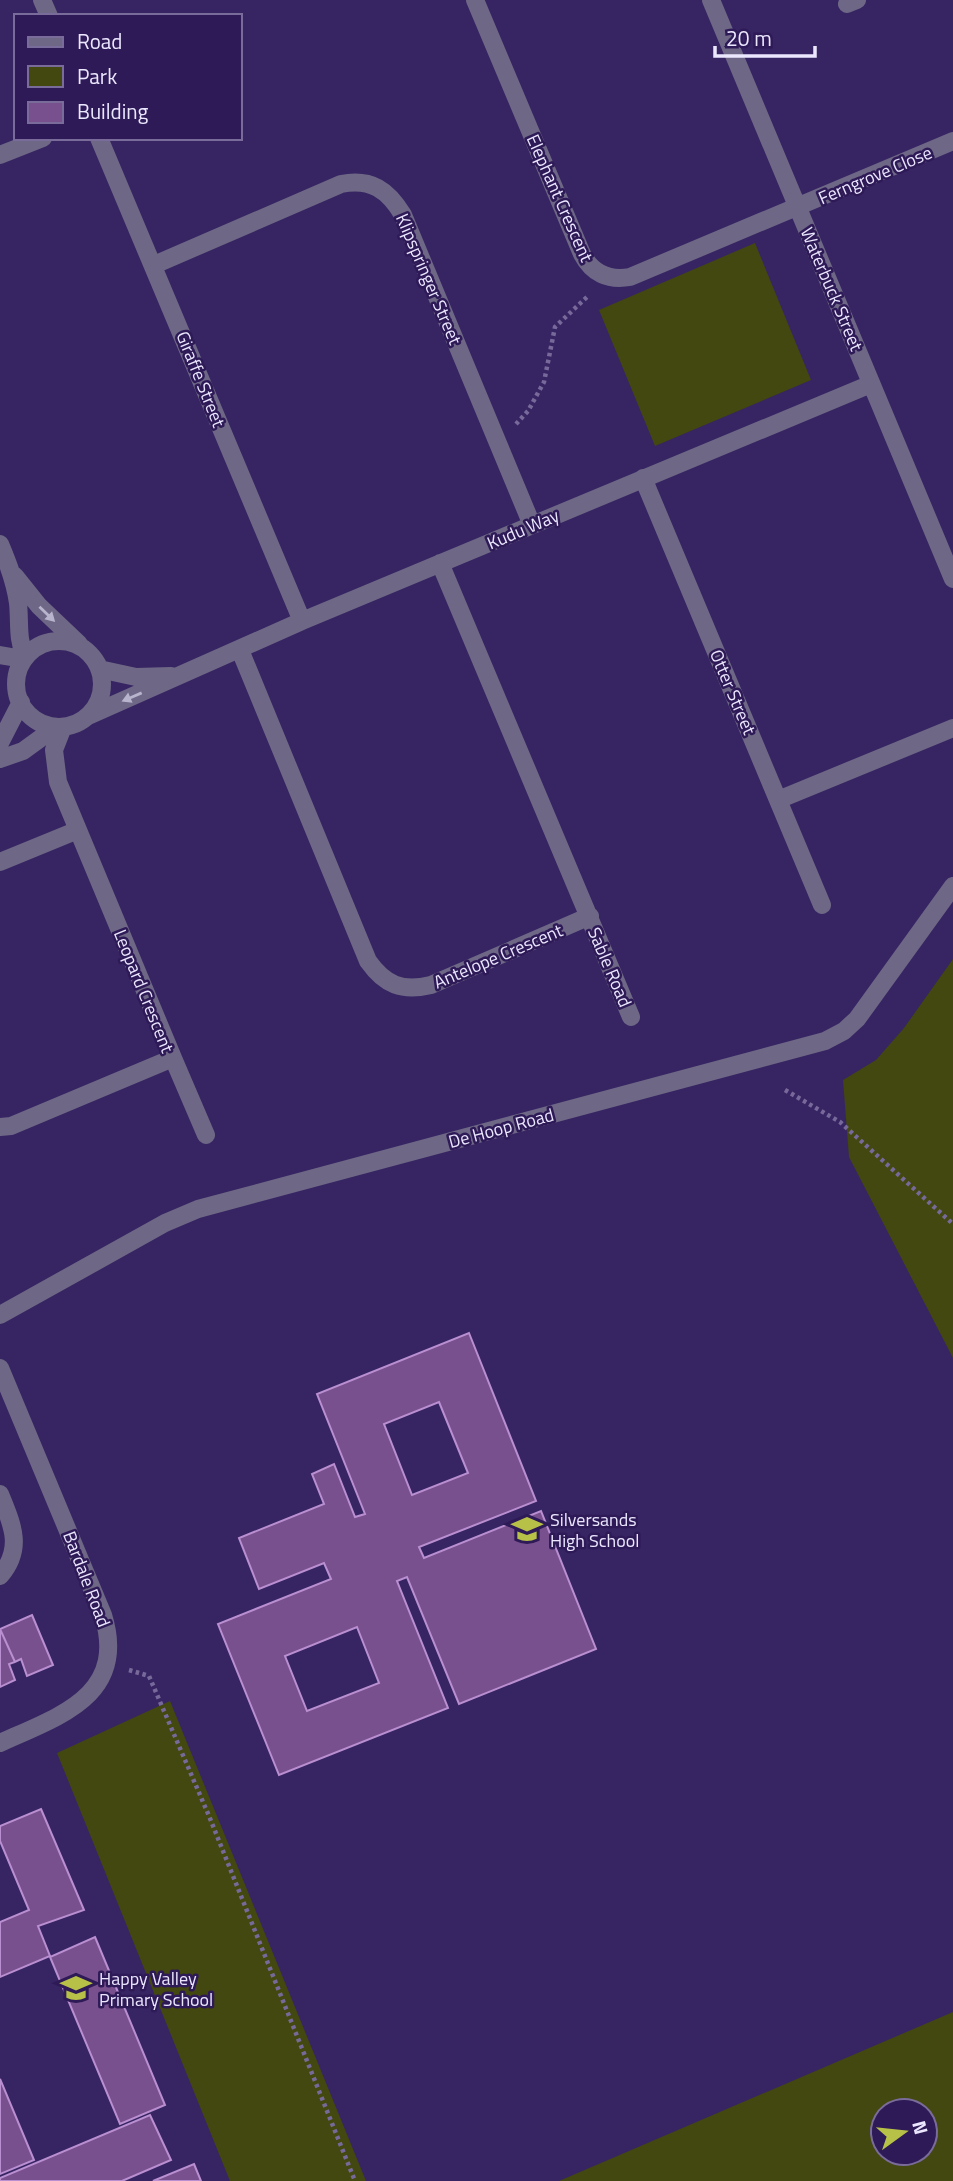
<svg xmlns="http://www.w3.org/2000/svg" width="953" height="2181" viewBox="0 0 953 2181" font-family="'Titillium Web',sans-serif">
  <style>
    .green { fill: #434710; fill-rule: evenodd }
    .building { fill: #79508e; stroke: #ba8fd1; stroke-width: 2; fill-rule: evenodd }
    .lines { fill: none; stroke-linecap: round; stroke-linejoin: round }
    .path { stroke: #776a9a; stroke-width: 4.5; stroke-dasharray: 3.5 3.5; stroke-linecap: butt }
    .street { stroke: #6e6886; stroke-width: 18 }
    .oneway { fill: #b9b4ce }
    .labels { text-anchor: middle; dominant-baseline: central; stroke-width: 5; stroke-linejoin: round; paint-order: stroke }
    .street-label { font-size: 18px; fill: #ebe7fe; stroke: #2e1a57 }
    .poi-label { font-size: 18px; fill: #ebe7fe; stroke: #2e1a57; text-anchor: start }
  </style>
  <rect width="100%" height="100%" fill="#372563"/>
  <path class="green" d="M755,243l56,137 -156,66 -56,-136z
    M953,959v399l-104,-201 -6,-77 33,-20 28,-32z
    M170,1701l196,480h-136l-173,-428z
    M953,2012v169h-394zM925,2111v42h-42v-42z"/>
  <path class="building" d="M469,1333l67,168 -117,46 5,11 117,-47 55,138 -137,55 -52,-127 -10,4 51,127 -169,67 -61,-151 113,-45 -7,-16 -65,26 -20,-51 85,-34 -12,-30 22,-10 21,53 10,-3 -48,-120zM439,1402l29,71 -56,22 -28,-71zM357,1627l22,56 -72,28 -22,-55z
    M32,1615l21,50 -26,11 -6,-17 -6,3 -15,-33z
    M0,1629l15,33 -6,2 6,16 -15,7z
    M41,1809l43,101 -46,16 12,30 -50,21v-55l29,-12 -29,-69v-15z
    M95,1937l70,168 -45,19 -70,-167z
    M0,2079l34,81 -34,14z
    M150,2115l21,45 -49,21h-122v-3z
    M194,2164l7,17h-48z"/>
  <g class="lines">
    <path class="path" d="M516,424l12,-13 16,-29 11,-55 33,-31
      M785,1090l55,32 113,102
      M129,1670l20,6 60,140 146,365"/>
    <path class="street" d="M42,0l7,16
      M475,0l107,254c10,19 26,27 48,23l323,-136
      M711,0l242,579
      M847,4l10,-4
      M99,138l203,483
      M0,155l43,-17
      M154,265l187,-81c30,-6 47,6 62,31l129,310
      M643,478l179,427
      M0,544c8,19 15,37 18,59 2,19 -1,36 7,54
      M440,563l191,454
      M15,576l24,30 40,38
      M16 684a43 43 0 1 1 86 0a43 43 0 1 1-86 0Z
      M240,650l128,311c17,24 34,31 63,24l159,-69
      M0,655l23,4
      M99,669l37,8 35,-1
      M88,716l214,-95 569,-237
      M0,743l21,-41
      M0,759l23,-8 33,-24
      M778,800l175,-72
      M0,862l78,-32
      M173,1058l33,77
      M0,1127l11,-1 162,-68 -115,-276 -4,-32 9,-23
      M0,1315l165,-92 33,-14 627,-168 19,-10 13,-12 96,-133
      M0,1368l103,247c25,81 -44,101 -103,128
      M0,1494c12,30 24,54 0,82"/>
  </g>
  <defs><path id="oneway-solid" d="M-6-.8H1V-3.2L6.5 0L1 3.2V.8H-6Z" transform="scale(1.75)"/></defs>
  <g class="oneway">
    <use href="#oneway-solid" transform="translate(47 614) rotate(44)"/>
    <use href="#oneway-solid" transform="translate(132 697) rotate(157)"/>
  </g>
  <defs>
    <g id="school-bare" transform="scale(2.415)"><path d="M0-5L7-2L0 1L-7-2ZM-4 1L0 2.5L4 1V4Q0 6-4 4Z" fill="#b8c147" stroke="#2e1a57" stroke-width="2.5" paint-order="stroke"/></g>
  </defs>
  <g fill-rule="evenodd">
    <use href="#school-bare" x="527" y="1529"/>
    <use href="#school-bare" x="76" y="1988"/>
  </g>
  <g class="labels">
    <g class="street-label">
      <text transform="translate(875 175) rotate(-23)">Ferngrove Close</text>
      <text transform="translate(560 198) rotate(66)">Elephant Crescent</text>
      <text transform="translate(429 279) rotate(67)">Klipspringer Street</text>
      <text transform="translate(832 289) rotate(67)">Waterbuck Street</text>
      <text transform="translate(201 379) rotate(68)">Giraffe Street</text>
      <text transform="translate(523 529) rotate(-23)">Kudu Way</text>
      <text transform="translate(733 692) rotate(67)">Otter Street</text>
      <text transform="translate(498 956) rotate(-23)">Antelope Crescent</text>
      <text transform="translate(610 967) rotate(67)">Sable Road</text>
      <text transform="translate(144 991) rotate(68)">Leopard Crescent</text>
      <text transform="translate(501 1128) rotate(-15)">De Hoop Road</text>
      <text transform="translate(87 1579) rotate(69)">Bardale Road</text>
    </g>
    <g class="poi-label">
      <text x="550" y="1519">Silversands<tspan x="550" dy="21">High School</tspan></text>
      <text x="99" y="1978">Happy Valley<tspan x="99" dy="21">Primary School</tspan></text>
    </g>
  </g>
  <rect x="14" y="14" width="228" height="126" fill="#2e1a57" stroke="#7a6c9a" stroke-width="2"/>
  <rect x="28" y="37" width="35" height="10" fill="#6e6886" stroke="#7a6c9a" stroke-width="2"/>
  <text x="77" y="49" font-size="21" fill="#ebe7fe">Road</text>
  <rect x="28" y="66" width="35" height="21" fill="#434710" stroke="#7a6c9a" stroke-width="2"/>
  <text x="77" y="84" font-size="21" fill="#ebe7fe">Park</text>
  <rect x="28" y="102" width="35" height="21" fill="#79508e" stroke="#7a6c9a" stroke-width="2"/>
  <text x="77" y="119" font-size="21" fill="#ebe7fe">Building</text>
  <g transform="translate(904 2132) rotate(75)"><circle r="33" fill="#2e1a57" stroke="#7a6c9a" stroke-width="2"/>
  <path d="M0-5L12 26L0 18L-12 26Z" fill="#b8c147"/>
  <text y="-10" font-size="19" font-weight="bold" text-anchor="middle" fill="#ebe7fe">N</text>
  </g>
  <path d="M715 46v10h100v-10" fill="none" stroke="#ebe7fe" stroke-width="3.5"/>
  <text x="726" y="46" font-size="21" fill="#ebe7fe" stroke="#2e1a57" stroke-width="5" paint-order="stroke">20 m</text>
</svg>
